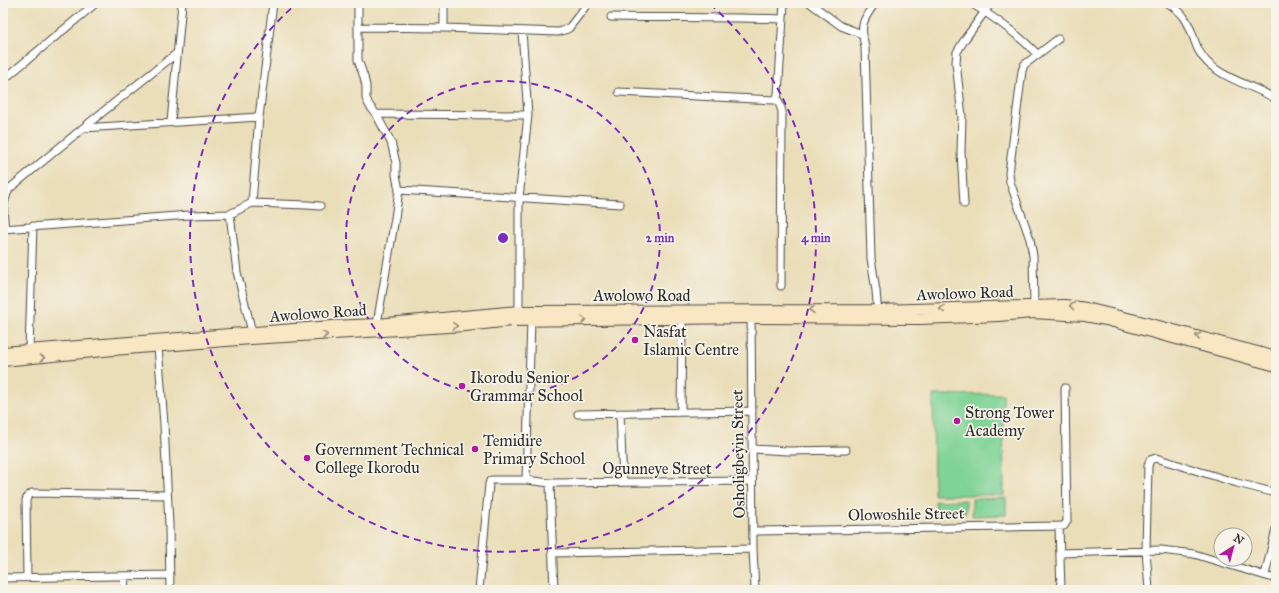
<svg xmlns="http://www.w3.org/2000/svg" width="1279" height="593" viewBox="0 0 1279 593" font-family="'IM FELL Great Primer',serif">
  <style>
    .green { fill: #80d396; stroke: #567f60 }
    .lines { fill: none; stroke-linecap: round; stroke-linejoin: round }
    .minor-casing { stroke: #484640; stroke-width: 9 }
    .secondary-casing { stroke: #484640; stroke-width: 12 }
    .minor { stroke: #fff; stroke-width: 7 }
    .secondary { stroke: #f9e7c3; stroke-width: 10 }
    .oneway { stroke: #928977 }
    .ring { fill: none; stroke: #7b2cbf; stroke-width: 2; stroke-dasharray: 7 5 }
    .poi-dot { fill: #b5179e; stroke: #f7f3e8; stroke-width: 1.5 }
    .labels { text-anchor: middle; dominant-baseline: central; stroke-width: 3.5; stroke-linejoin: round; paint-order: stroke }
    .street-label { font-size: 16px; fill: #2b2b2b; stroke: #f7f3e8 }
    .poi-label { font-size: 16px; fill: #2b2b2b; stroke: #f7f3e8; text-anchor: start }
    .centre { fill: #7b2cbf; stroke: #f7f3e8; stroke-width: 2 }
    .ring-label { font-size: 12px; text-anchor: middle; font-weight: bold; fill: #7b2cbf; stroke: #f7f3e8; stroke-width: 3.5; stroke-linejoin: round; paint-order: stroke }
  </style>
  <rect width="100%" height="100%" fill="#f7f3e8"/>
  <filter id="ink" filterUnits="userSpaceOnUse"><feTurbulence type="fractalNoise" baseFrequency=".025" numOctaves="2"/><feDisplacementMap in="SourceGraphic" scale="8" xChannelSelector="R" yChannelSelector="G"/><feConvolveMatrix kernelMatrix="1 2 1 2 8 2 1 2 1" color-interpolation-filters="sRGB"/></filter>
  <filter id="wash" filterUnits="userSpaceOnUse"><feTurbulence type="fractalNoise" baseFrequency=".012" numOctaves="4" result="noise"/><feDisplacementMap in="SourceGraphic" scale="16" xChannelSelector="R" yChannelSelector="G"/><feGaussianBlur stdDeviation="0.9" result="paint"/><feColorMatrix in="noise" values="0 0 0 0 0 0 0 0 0 0 0 0 0 0 0 0 0 1.4 0 .05"/><feComposite in="paint" operator="in"/></filter>
  <g filter="url(#wash)">
    <rect width="100%" height="100%" fill="#eadeb9"/>
    <path class="green" d="M1003,394l1,101h-70l-1,-100z
      M1006,498v17l-34,1v-17z
      M966,500v13l-30,1 -1,-13z"/>
  </g>
  <g filter="url(#ink)">
    <g class="lines">
      <g class="minor-casing">
        <path id="minor" d="M358,3v57l6,17 2,9v12l3,7 7,9 15,28 5,21v12l3,15 -4,28 -18,106
          M810,3l31,23 21,8
          M875,3c-13,18 -15,22 -10,44l6,211 5,33 2,23
          M971,3c24,15 47,31 66,51
          M1168,3c6,4 12,8 16,14 11,15 9,32 24,46 19,17 46,23 68,36
          M611,17c57,1 114,0 171,2
          M359,27l85,1 114,4 7,-2 4,-2 19,-25
          M444,28v-25
          M3,80l93,-77
          M619,92l155,8 3,-2 1,-4 6,-91
          M777,98l5,13 -1,175
          M376,114l152,1
          M171,122l11,-119
          M83,128l176,-11
          M399,190l221,14
          M252,203l7,-86 14,-114
          M964,204l-3,-52 1,-35 -6,-55 1,-10 8,-13 26,-36
          M230,214l7,58 15,60
          M3,229l187,-14 40,-1 22,-11 55,2 13,1
          M5,229c-2,-16 -3,-25 4,-40l85,-70 83,-66
          M1034,306l-1,-50 -3,-17 -20,-57 -1,-9 13,-102 2,-6 34,-26
          M519,311v-113l9,-83 -6,-84
          M751,314l2,235 2,41
          M158,347l6,77 5,101 1,65
          M29,350l4,-124
          M681,412l1,-92
          M620,413l3,69
          M578,414l174,-3
          M752,449l36,2 58,-1
          M526,480l5,-159
          M550,483l4,107
          M1059,526l2,64
          M753,531l311,-5 3,-5 -2,-133
          M552,553l201,-4
          M1060,553l101,-3 33,4 82,25
          M1265,575l11,-46
          M124,576l1,14
          M3,578l167,-3
          M27,578l-1,-78 2,-4 4,-3 135,2
          M479,590l10,-106 1,-3 2,-1h34l24,3 202,-2
          M1149,590l-3,-40 2,-84 2,-6 6,-2 81,25 39,10"/>
      </g>
      <g class="secondary-casing">
        <path id="secondary" d="M3,352l329,-26 45,-2 142,-13 359,-1 187,-5 21,3 50,12 140,37
          M3,361l110,-11 138,-11 214,-13 46,-5 240,-3 169,1 79,-3 33,-3 53,3 21,4 170,46"/>
      </g>
      <use href="#minor" class="minor"/>
      <use href="#secondary" class="secondary"/>
    </g>
    <defs><path id="oneway-chevron" d="M-2-3.5L2.5 0L-2 3.5" fill="none" stroke-width="1.6" stroke-linecap="round" stroke-linejoin="round"/></defs>
    <g class="oneway">
      <use href="#oneway-chevron" transform="translate(1072 306) rotate(-173)"/>
      <use href="#oneway-chevron" transform="translate(942 309) rotate(179)"/>
      <use href="#oneway-chevron" transform="translate(812 310) rotate(179)"/>
      <use href="#oneway-chevron" transform="translate(584 320) rotate(-1)"/>
      <use href="#oneway-chevron" transform="translate(455 326) rotate(-4)"/>
      <use href="#oneway-chevron" transform="translate(325 335) rotate(-4)"/>
      <use href="#oneway-chevron" transform="translate(1198 336) rotate(-165)"/>
      <use href="#oneway-chevron" transform="translate(42 358) rotate(-6)"/>
    </g>
  </g>
  <g class="ring">
    <circle cx="503" cy="238" r="157"/>
    <path d="M710 4A313 313 0 1 1 296 4"/>
  </g>
  <g class="poi-dot">
    <circle cx="635" cy="340" r="4"/>
    <circle cx="462" cy="386" r="4"/>
    <circle cx="957" cy="421" r="4"/>
    <circle cx="475" cy="449" r="4"/>
    <circle cx="307" cy="458" r="4"/>
  </g>
  <g class="labels">
    <g class="street-label">
      <text transform="translate(965 293) rotate(-2)">Awolowo Road</text>
      <text x="642" y="295">Awolowo Road</text>
      <text transform="translate(318 313) rotate(-4)">Awolowo Road</text>
      <text transform="translate(738 454) rotate(-91)">Osholigbeyin Street</text>
      <text x="657" y="468">Ogunneye Street</text>
      <text transform="translate(906 514) rotate(-1)">Olowoshile Street</text>
    </g>
    <g class="poi-label">
      <text x="643" y="331">Nasfat<tspan x="643" dy="18">Islamic Centre</tspan></text>
      <text x="470" y="377">Ikorodu Senior<tspan x="470" dy="18">Grammar School</tspan></text>
      <text x="965" y="412">Strong Tower<tspan x="965" dy="18">Academy</tspan></text>
      <text x="483" y="440">Temidire<tspan x="483" dy="18">Primary School</tspan></text>
      <text x="315" y="449">Government Technical<tspan x="315" dy="18">College Ikorodu</tspan></text>
    </g>
  </g>
  <circle cx="503" cy="238" r="6" class="centre"/>
  <g class="ring-label">
    <text x="660" y="242">2 min</text>
    <text x="816" y="242">4 min</text>
  </g>
  <rect width="1279" height="593" fill="none" stroke="#f7f3e8" stroke-width="16"/>
  <g transform="translate(1233 547) rotate(36)"><circle r="19" fill="#f7f3e8" stroke="#a5a39c"/>
  <path d="M0-3L7 15L0 10L-7 15Z" fill="#b5179e"/>
  <text y="-6" font-size="11" font-weight="bold" text-anchor="middle" fill="#2b2b2b">N</text>
  </g>
</svg>
